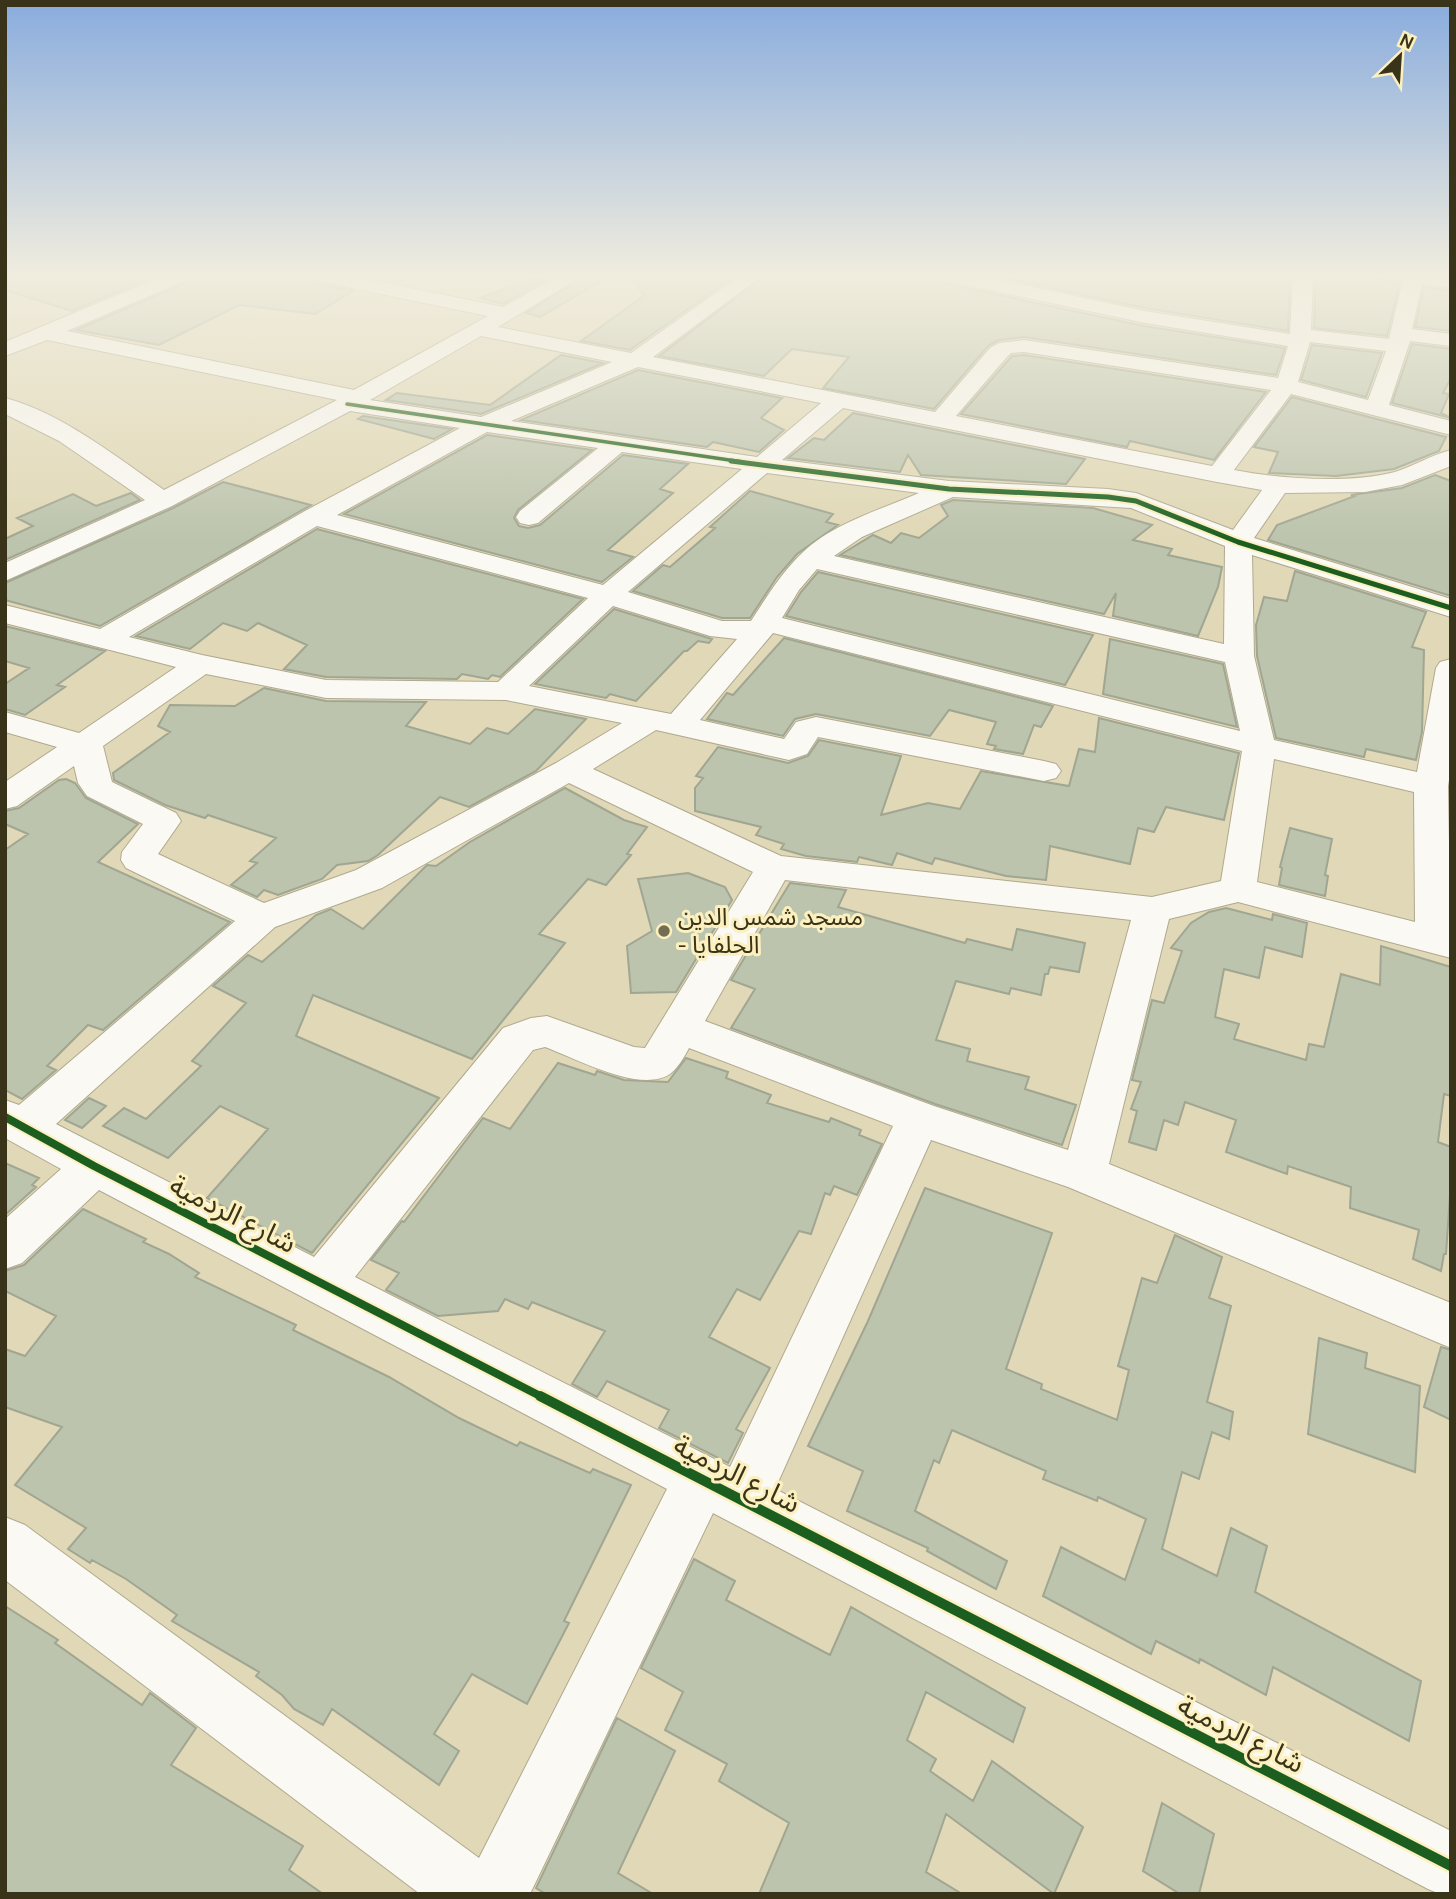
<svg xmlns="http://www.w3.org/2000/svg" width="1456" height="1899" viewBox="0 0 1456 1899" font-family="Karla,'Noto Sans Arabic',sans-serif">
  <style>
    .building { fill: #bcc4ad; stroke: #a0a691; stroke-width: 2 }
    .lines { fill: none; stroke-linecap: round; stroke-linejoin: round }
    .minor-casing { stroke: #b0a98e; stroke-width: 2 }
    .minor { fill: #faf9f4; fill-rule: evenodd }
    .cycleway-far3-casing { stroke: #fcf0bf; stroke-width: 6 }
    .cycleway-far2-casing { stroke: #fcf0bf; stroke-width: 9 }
    .cycleway-far1-casing { stroke: #fcf0bf; stroke-width: 12 }
    .cycleway-casing { stroke: #fcf0bf; stroke-width: 15 }
    .cycleway-far3 { stroke: #1b5e20; stroke-width: 3.5 }
    .cycleway-far2 { stroke: #1b5e20; stroke-width: 5 }
    .cycleway-far1 { stroke: #1b5e20; stroke-width: 8 }
    .cycleway { stroke: #1b5e20; stroke-width: 10 }
    .poi-dot { fill: #736d51; stroke: #fcf0bf; stroke-width: 2.5 }
    .labels { text-anchor: middle; dominant-baseline: central; stroke-width: 6; stroke-linejoin: round; paint-order: stroke }
    .poi-label { font-size: 24px; fill: #39331a; stroke: #fcf0bf; text-anchor: start }
    .near-street-label { font-size: 28px; fill: #39331a; stroke: #fcf0bf }
  </style>
  <rect width="100%" height="100%" fill="#e0d8b6"/>
  <path class="building" d="M5,275h152l-85,36 -67,-21z
    M193,275h112l11,9 37,7 -38,23 -76,-9 -80,40 -83,-15 114,-49z
    M587,275h24l-71,42 -14,-4z
    M631,275h105l-106,75 -49,-9 63,-45z
    M766,275h164l17,9 197,42 141,22 -9,27 -252,-38 -25,3 -11,6 -54,63 -111,-21 26,-31 -57,-8 -28,27 -105,-20z
    M991,275h299l-2,56 -143,-23z
    M1316,275h36l48,7 -13,54 -73,-8z
    M533,278l12,2 -42,24 -22,-6z
    M1424,287l27,4v40l-36,-4z
    M1412,344l39,5v29l-8,15 6,1 -8,19 10,5 -59,-15z
    M1312,345l70,8 -16,44 -65,-17z
    M561,355l42,8 -122,51 -95,-14 11,-7 93,12z
    M1024,355l242,37 -52,68 -84,-19 -3,6 -166,-33 51,-58z
    M638,370l144,28 -21,20 23,12 -25,22 -46,-10 -6,5 -186,-27z
    M1292,397l154,40 -7,14 -45,18 -58,7 -67,-3 9,-21 -24,-5z
    M853,413l232,46 -19,25 -145,-9 -13,-20 -8,17 -112,-14 26,-20 10,2z
    M363,416l89,13 -18,10 -76,-20z
    M487,435l105,15 -74,60 -4,8 5,8 9,2 12,-3 83,-70 65,9 -28,25 13,4 -65,57 25,7 -31,25 -258,-68z
    M1435,475l16,6v115l-183,-56 9,-15 78,-29 -4,-1 51,-7z
    M223,482l88,23 -211,121 -95,-26v-17l168,-75z
    M750,491l83,23 -7,8 12,3 -41,29 -20,23 -27,41h-28l-89,-27 30,-26 7,2 45,-39 -5,-1z
    M131,493l9,7 -135,60v-21l28,-13 -16,-8 56,-24 23,12z
    M953,500l140,8 59,17 -19,15 39,9 -4,6 54,12 -4,20 -20,49 -85,-20 3,-23 -12,21 -264,-59 33,-20 18,8 10,-10 18,5 29,-22 -7,-11z
    M317,529l266,70 -83,78 -8,-2 -4,4 -26,-5 -5,5 -131,-2 -42,-8 23,-24 -49,-22 -11,8 -24,-8 -33,26 -54,-13z
    M1295,571l131,41 -14,35 12,3 -2,82 -6,28 -50,-11 -2,8 -88,-19 -19,-82 -1,-31 8,-28 23,4z
    M818,572l275,63 -28,50 -279,-69 15,-24z
    M614,609l98,30 -3,4 -11,-2 -11,10h-3l-48,50 -26,-7 -4,4 -71,-14z
    M5,626l100,25 -48,34 8,2 -40,28 -20,-6v-25l24,-16 -24,-7z
    M784,638l269,68 -12,21 -7,-2 -11,29 -29,-5 2,-3 -9,-2 9,-22 -47,-12 -19,26 -114,-22 -21,5 -12,17 -76,-17 20,-26 6,2z
    M1110,639l113,25 14,63 -134,-33z
    M264,688l62,13 100,1 -20,24 64,18 17,-16 21,6 27,-25 51,10 -50,52 -67,36 -29,-10 -62,58 -10,6 -31,4 -15,14 -44,16 -14,-5 -7,7 -26,-12 26,-22 -7,-2 26,-23 -68,-23 -3,3 -40,-13 -51,-25 -1,-7 57,-41 -12,-6 12,-21 65,1z
    M1099,718l140,35 -15,67 -58,-13 -12,25 -16,-4 -8,36 -80,-18 -4,34 -40,-4 -71,-18 -3,6 -35,-11 -5,12 -33,-8 -2,5 -51,-6 -25,-7 3,-5 -28,-9 5,-8 -66,-16v-23l8,-10 -7,-2 22,-29 70,16 20,-7 11,-16 82,16 -20,59 47,-12 32,6 21,-38 88,15 10,-37 16,3z
    M66,779l9,4 11,15 52,26 -40,38 132,60 -127,108 -15,-5 -41,41 9,4 -34,29 -17,-9v-240l23,-16 -23,-10v-13l14,-3 40,-28z
    M565,788l59,32 23,7 -20,27 4,1 -25,30 -18,-6 -49,55 26,9 -93,116 -159,-64 -17,41 143,62 -127,155 -105,-55 61,-69 -48,-23 -52,52 -65,-32 21,-18 22,11 55,-53 -9,-5 54,-58 -33,-17 35,-31 14,7 54,-47 15,-6 32,20 64,-64 9,1 34,-24z
    M1290,828l42,11 -7,36 3,1 -3,20 -46,-11 3,-17 -2,-1z
    M688,873l37,14 7,13 -56,92 -45,1 -4,-47 25,-15 -14,-52z
    M790,883l56,7 -8,17 127,36 2,-4 45,11 5,-21 68,14 -6,29 -29,-5 -2,7h-3l-4,21 -30,-7 -2,6 -53,-13 -20,59 34,9 -3,12 62,16 -4,12 51,16 -14,40 -127,-41 -204,-76 24,-39 -24,-9z
    M1226,908l46,12 1,-6 34,9 -5,34 -37,-10 -6,31 -35,-9 -9,48 24,7 -5,15 72,21 3,-16 15,3 17,-73 39,11 1,-39 70,21v129l-7,-2 -6,48 13,5v34l-5,73h-2l-3,17 -28,-12 6,-29 -69,-22 1,-21 -63,-21 -1,8 -61,-22 10,-32 -51,-18 -7,23 -14,-5 -8,30 -27,-8 8,-31 -6,-2 10,-27 -9,-2 20,-80 12,3 18,-52 -11,-3 20,-25 18,-11z
    M686,1058l42,14 -2,6 45,17 -4,8 62,19 2,-4 30,12 -2,5 23,9 -25,51 -23,-9 -4,9 -5,-2 -14,41 -12,-3 -39,69 -23,-11 -28,48 61,31 -34,61 7,4 -15,30 -69,-35 10,-18 -62,-29 -10,16 -25,-13 33,-53 -73,-29 -4,7 -23,-10 -7,12 -60,5 -52,-26 13,-17 -28,-13 31,-39 2,1 79,-104 27,11 48,-66 37,12 2,-4 27,9 44,2z
    M89,1098l17,8 -24,22 -17,-8z
    M5,1163l34,15 -7,7 4,2 -31,28z
    M925,1188l127,45 -46,136 36,15 -1,5 76,31 12,-50 -11,-4 24,-88 15,5 18,-48 47,22 -13,41 22,8 -24,96 26,10 -4,27 -17,-7 -13,47 -17,-7 -20,77 55,27 14,-48 36,18 -12,46 166,89 -12,60 -136,-74 -7,28 -66,-36 -1,4 -43,-22 -5,13 -108,-58 18,-49 64,33 21,-61 -48,-22 -1,4 -54,-22 3,-8 -94,-41 -13,33 -5,-3 -19,51 92,50 -11,28 -69,-38 1,-3 -81,-37 16,-40 -55,-25 60,-125z
    M83,1209l63,30 -3,3 26,12 30,19 -4,4 101,48 -3,5 96,47 70,41 58,28 3,-4 70,31 3,-4 38,16 -67,136 5,2 -42,81 -55,-30 -38,60 25,17 -20,34 -107,-76 -9,16 -29,-16 -12,-14 -26,-19 3,-4 -87,-51 5,-6 -51,-36 -34,-19 -2,3 -22,-14 18,-21 -71,-43 47,-58 -57,-20v-58l20,7 31,-40 -51,-25v-20l19,-6z
    M1319,1338l48,15 -2,15 55,18 -5,86 -107,-38z
    M1441,1347l10,3v70l-27,-13z
    M694,1559l41,22 -9,19 104,55 21,-48 174,101 -12,34 -87,-50 -19,48 29,19 -6,12 43,30 19,-40 91,66 -29,67 -108,-80 -20,58 36,22h-203l30,-71 -70,-42 8,-17 -62,-34 18,-38 -42,-24z
    M5,1606l53,34 -3,3 87,62 8,-12 46,35 -25,37 132,81 -14,24 34,24h-318z
    M617,1718l58,33 -57,122 35,21h-107l-10,-6z
    M1162,1803l52,31 -15,60h-19l-37,-23z"/>
  <g class="lines">
    <g class="minor-casing">
      <path id="minor" d="M165,275h26l-2,4 -122,52 287,59 134,-74 -171,-35 -9,-6h39l156,32 57,-32h24l-86,52 133,26 110,-78h22l-110,82 282,55 55,-64 9,-5 25,-3 254,38 10,-32 -143,-23 -197,-42 -9,-6h38l168,36 145,23 3,-59h20l-2,55 78,9 15,-64 47,1v12l-29,-4 -10,45 39,5v12l-41,-5 -21,64 62,16v14l-160,-41 -57,76c47,9 114,14 161,2 19,-6 36,-17 56,-22v16l-49,19 -37,7 -80,1 -31,45 197,61v18l-199,-62 2,101 20,84 143,32 19,-104 4,-6 11,-3v109l-3,18 3,172 -213,-56 -69,17 -60,245 342,139v45l-383,-161 -137,-47 -156,349 676,342v63h-11l-12,-5 -715,-376 -183,381h-110l-415,-314v-63l20,8 454,333 188,-369 -568,-299 -77,73 -17,6v-50l56,-50 -56,-31v-38l14,5 216,-184 -109,-53 -5,-8 1,-8 21,-28 -56,-28 -9,-13 -4,-17 -57,40 -12,3v-27l52,-35 -52,-15v-20l74,21 97,-66 -171,-44v-18l95,24 205,-118 155,-83 -110,-17 -178,95 -167,75v-18l140,-63 -86,-59 -54,-27v-16c55,14 113,60 159,92l173,-90 -290,-60 -42,16v-14zM481,336l131,26 -131,55 -111,-17zM1310,342l76,9 -18,49 -70,-18zM1024,352l247,38 -59,76 -256,-50 50,-58 5,-5zM638,367l183,36 -64,54 -246,-36zM843,408l374,74 45,8 -29,40 -97,-37 -28,-4 -159,-8 -167,-21zM487,432l111,16 -78,63 -4,6 4,6 9,2 9,-2 84,-71 120,17 -139,116 -266,-70zM767,473l152,20c-39,17 -89,31 -120,63 -19,19 -33,42 -48,65h-29l-94,-29zM953,497l178,11 94,38 -1,98 -390,-88 28,-19zM317,526l271,72 -90,84 -172,-2 -124,-25 -73,-18zM817,569l408,93 15,69 -458,-113 17,-28zM613,606l97,30 27,3 -66,75 -142,-28zM773,633l469,118 -21,130 -69,16 -371,-41 -188,-87 63,-39 133,30 18,-6 11,-17 226,44 12,-3 5,-7 -5,-7 -12,-3 -228,-44 -20,5 -12,17 -84,-19zM206,674l120,24 180,2 116,23 -66,40 -200,107 -92,33 -106,-49 23,-33 -5,-8 -64,-31 -9,-36zM1274,759l140,33 1,130 -158,-40zM569,783l184,89 -108,176 -11,-1 -87,-31 -16,2 -28,10 -189,229 -258,-133 219,-197 107,-39zM785,880l346,40 -63,230 -134,-44 -229,-85zM545,1047c30,11 95,47 125,27 9,-7 14,-17 19,-26l204,78 -163,341 -375,-190 178,-227z"/>
    </g>
    <use href="#minor" class="minor"/>
    <g class="cycleway-far3-casing">
      <path id="cycleway-far3" d="M347,404l396,58"/>
    </g>
    <g class="cycleway-far2-casing">
      <path id="cycleway-far2" d="M731,461l218,28 159,8 28,4 102,41 213,66"/>
    </g>
    <g class="cycleway-far1-casing">
      <path id="cycleway-far1" d="M5,1117l89,49 450,232"/>
    </g>
    <g class="cycleway-casing">
      <path id="cycleway" d="M540,1396l911,470"/>
    </g>
    <use href="#cycleway-far3" class="cycleway-far3"/>
    <use href="#cycleway-far2" class="cycleway-far2"/>
    <use href="#cycleway-far1" class="cycleway-far1"/>
    <use href="#cycleway" class="cycleway"/>
  </g>
  <linearGradient id="sky" x2="0" y2="1"><stop stop-color="#89acdd"/><stop offset="0.51" stop-color="#f1edde"/><stop offset="1" stop-color="#f1edde" stop-opacity="0"/></linearGradient>
  <rect width="1456" height="541" fill="url(#sky)"/>
  <circle class="poi-dot" cx="664" cy="931" r="7"/>
  <g class="labels">
    <g class="poi-label">
      <text x="678" y="917">مسجد شمس الدين<tspan x="678" dy="28">- الحلفايا</tspan></text>
    </g>
    <g class="near-street-label">
      <text transform="translate(233 1214) rotate(27)">شارع الردمية</text>
      <text transform="translate(737 1474) rotate(27)">شارع الردمية</text>
      <text transform="translate(1241 1734) rotate(27)">شارع الردمية</text>
    </g>
  </g>
  <rect width="1456" height="1899" fill="none" stroke="#39331a" stroke-width="14"/>
  <g transform="translate(1400 56) rotate(25)" stroke="#fcf0bf" stroke-width="5" paint-order="stroke">
  <path d="M0-5L12 26L0 18L-12 26Z" fill="#39331a"/>
  <text y="-10" font-size="19" font-weight="bold" text-anchor="middle" fill="#39331a">N</text>
  </g>
</svg>
